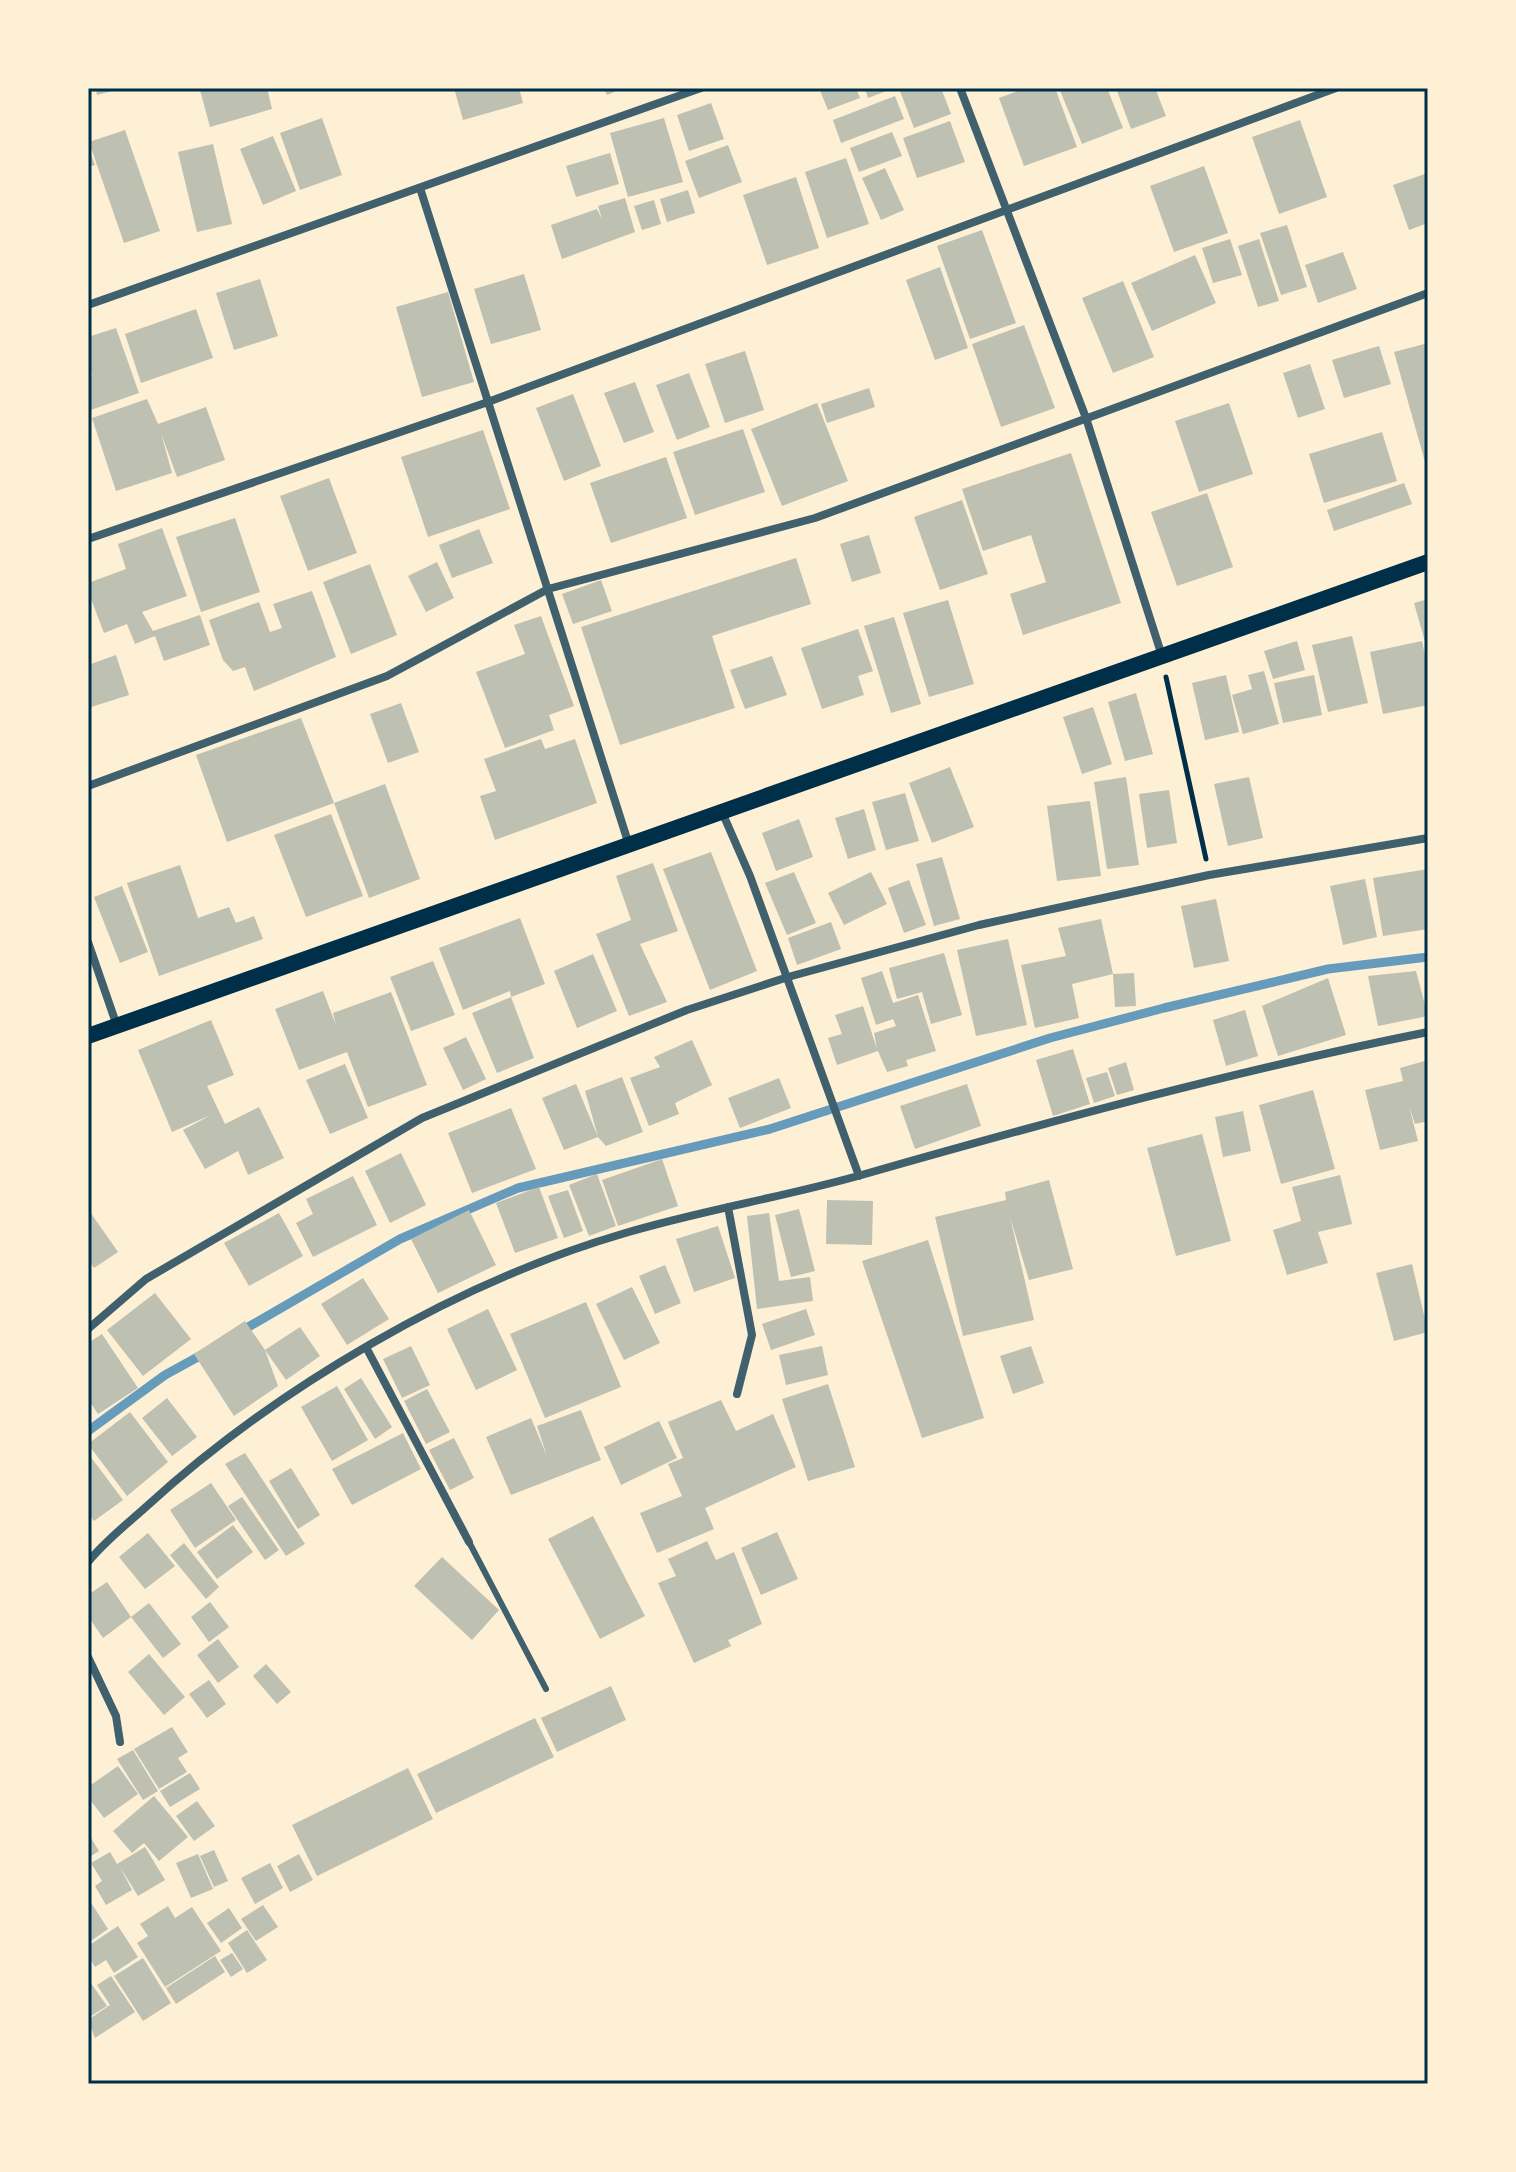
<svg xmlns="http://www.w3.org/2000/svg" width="1516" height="2172" viewBox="0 0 1516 2172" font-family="'Space Grotesk',sans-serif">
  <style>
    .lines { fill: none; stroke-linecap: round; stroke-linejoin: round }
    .stream { stroke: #669bbc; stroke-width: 9 }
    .building { fill: #bec0b2 }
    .path { stroke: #003049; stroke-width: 5 }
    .service { stroke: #3f606c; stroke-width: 6 }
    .minor { stroke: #3f606c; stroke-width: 8 }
    .secondary { stroke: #003049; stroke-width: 16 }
    .neatline { fill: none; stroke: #003049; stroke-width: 3 }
  </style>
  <rect width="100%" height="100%" fill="#fdf0d5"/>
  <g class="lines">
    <path class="stream" d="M238,1333l162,-94 118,-51 252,-59 280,-91 114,-30 164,-39 100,-12
      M88,1431l77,-56 40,-22"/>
  </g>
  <path class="building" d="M96,88h23v1l-22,6z
    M207,88h60l5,21 -62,18 -10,-37z
    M454,88h65l4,15 -60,17z
    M604,88h20l-17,7z
    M819,88h37l4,10 -32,12z
    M865,88h29l-26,10z
    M903,88h38l10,26 -37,14 -14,-37z
    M1026,88h29l22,59 -53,19 -25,-68z
    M1059,88h48l16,40 -41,16z
    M1116,88h39l11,28 -35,13z
    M895,96l9,23 -63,24 -8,-23z
    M711,103l13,36 -35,12 -12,-36z
    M322,118l20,57 -42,15 -20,-57z
    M664,118l19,64 -55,15 -18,-64z
    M1300,120l27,77 -48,17 -27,-77z
    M950,121l15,41 -48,16 -14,-40z
    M125,130l35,101 -36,12 -35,-101z
    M892,132l10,24 -43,16 -9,-24z
    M273,136l23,55 -33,14 -23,-56z
    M213,144l19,80 -35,8 -19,-80z
    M728,145l14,37 -43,16 -14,-37z
    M88,147l7,18 -7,2z
    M610,153l9,31 -43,13 -10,-31z
    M846,158l23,66 -42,14 -22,-66z
    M1204,166l24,67 -54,19 -24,-66z
    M885,168l19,42 -23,10 -19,-42z
    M1428,173v50l-19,7 -16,-45z
    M796,177l23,71 -52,17 -24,-70z
    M688,190l7,23 -28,9 -7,-23z
    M625,198l10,34 -73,27 -11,-34 46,-16 5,10 -4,-13z
    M654,200l7,24 -19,6 -8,-24z
    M1287,225l20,62 -26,8 -21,-62z
    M982,230l34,93 -46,16 -33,-93z
    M1230,239l12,36 -29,8 -11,-35z
    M1259,239l20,62 -21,6 -20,-61z
    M1343,252l14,37 -39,14 -13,-38z
    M1195,255l21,48 -64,28 -21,-48z
    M940,267l28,81 -33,12 -29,-80z
    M524,274l17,56 -50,14 -17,-55z
    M260,279l18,57 -44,14 -18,-57z
    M1123,281l31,76 -41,16 -31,-75z
    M448,292l26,90 -52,15 -26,-90z
    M196,309l17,49 -72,25 -16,-49z
    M1024,325l31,83 -54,19 -29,-83z
    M116,328l23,65 -51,18v-34l4,-2 -4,-13v-25z
    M1428,343v126h-1l-33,-117z
    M1379,346l12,38 -47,14 -12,-38z
    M745,351l19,59 -39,13 -20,-59z
    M1310,364l15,45 -27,9 -15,-45z
    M689,373l21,54 -33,13 -21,-55z
    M635,382l19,50 -30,11 -20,-50z
    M869,388l6,19 -48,16 -6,-19z
    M573,394l28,72 -37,15 -28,-73z
    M147,399l11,25 48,-17 19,53 -48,17 -16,-44 11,40 -56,18 -24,-73z
    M817,403l31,78 -66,25 -31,-77z
    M1229,403l24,71 -54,18 -24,-71z
    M743,429l22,63 -70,23 -22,-63z
    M483,430l27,79 -82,28 -27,-80z
    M1382,432l15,49 -73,22 -15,-49z
    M1071,453l50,150 -98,32 -13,-41 36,-12 -15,-47 -48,16 -21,-62z
    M666,457l21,61 -76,25 -21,-60z
    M329,478l28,75 -49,18 -28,-75z
    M1404,483l8,21 -78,27 -7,-21z
    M1207,493l26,74 -56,19 -26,-74z
    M962,500l26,74 -48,16 -26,-73z
    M235,518l25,74 -59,20 -25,-75z
    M162,528l25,68 -45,16 11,19 47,-16 10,30 -46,16 -9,-25 -20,8 -8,-20 -23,9 -16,-42v-8l38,-14 -8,-25z
    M479,529l14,34 -41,15 -13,-33z
    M869,535l12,38 -29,9 -12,-38z
    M796,558l15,46 -99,32 23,72 -115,37 -39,-118z
    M437,562l17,36 -28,14 -18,-36z
    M370,564l27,71 -46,19 -28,-72z
    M601,580l11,31 -39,13 -11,-30z
    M312,591l24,66 -82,34 -9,-24 -12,4 -10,-11 -14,-40 50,-18 11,30 12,-4 -9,-24z
    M1428,599v50h-1l-13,-46z
    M948,600l26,84 -45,13 -26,-84z
    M541,616l33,90 -25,9 5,15 -49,18 -29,-76 49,-18 -11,-29z
    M894,617l27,87 -30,9 -27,-87z
    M858,629l15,42 -15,5 6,19 -42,14 -21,-61z
    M1352,636l16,67 -40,9 -16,-67z
    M1297,641l8,29 -32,9 -9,-28z
    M1422,641l6,28v36l-45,9 -13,-62z
    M116,655l13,40 -41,13v-43z
    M772,656l15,39 -42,14 -15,-39z
    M1264,671l15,53 -36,10 -11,-39 20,-6 -4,-14z
    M1226,675l13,57 -34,8 -13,-57z
    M1314,675l8,40 -39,8 -9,-40z
    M1136,693l17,61 -28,7 -17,-59z
    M401,703l18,49 -31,11 -18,-49z
    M1093,707l19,57 -30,10 -19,-57z
    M301,718l33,85 51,-19 35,95 -51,19 -35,-95 -107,39 -31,-87z
    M541,739l4,10 30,-10 22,64 -102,37 -15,-44 16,-5 -12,-32z
    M950,767l24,60 -42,16 -23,-60z
    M1126,777l13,88 -32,4 -13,-87z
    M1249,777l14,61 -35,8 -14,-62z
    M1169,790l8,53 -30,5 -8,-54z
    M905,793l14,48 -33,9 -14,-48z
    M1090,801l11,75 -44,5 -10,-75z
    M864,809l12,41 -28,9 -13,-41z
    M331,814l32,82 -57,21 -32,-82z
    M799,819l14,38 -37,14 -14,-38z
    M711,852l46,119 -47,19 -47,-121z
    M942,857l18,62 -26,7 -18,-62z
    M653,863l25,68 -38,13 27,58 -38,14 -33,-82 35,-14 -15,-44z
    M180,865l18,53 31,-11 7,16 18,-7 9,23 -104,37 -32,-93z
    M1428,869v60l-45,7 -10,-58z
    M794,872l22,51 -29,12 -22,-52z
    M871,872l16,32 -43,21 -16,-32z
    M1365,879l12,58 -34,8 -13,-59z
    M909,880l17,45 -22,8 -16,-45z
    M122,886l26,66 -28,11 -26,-66z
    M1216,899l13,62 -35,7 -13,-62z
    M520,918l25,66 -34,13 23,61 -37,15 -25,-60 39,-16 -1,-6 -47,19 -24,-62z
    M1101,919l12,55 21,-1 2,33 -21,1 -2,-33 -41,10 7,34 -44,10 -14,-63 45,-9 -8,-28z
    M831,922l10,27 -44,16 -9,-27z
    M1008,939l19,86 -51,11 -19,-86z
    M944,953l18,62 -31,9 -9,-32 -25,7 -8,-31z
    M593,954l24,57 -40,17 -23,-57z
    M433,961l22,54 -44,16 -21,-54z
    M882,971l11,32 25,-8 18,56 -30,9 2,6 -21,6 -9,-21 -41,14 -9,-27 14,-4 -7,-19 28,-9 14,43 -3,-16 22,-7 -3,-7 -17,6 -15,-47z
    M1416,971l12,45 -50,10 -10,-50z
    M1328,978l18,57 -68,21 -16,-50z
    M323,991l13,34 -3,-12 58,-21 36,93 -59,22 -21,-55 -48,18 -24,-61z
    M1245,1010l13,46 -32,10 -13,-46z
    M211,1020l23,55 -27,11 18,38 34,-17 25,51 -36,17 -10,-24 -33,18 -22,-39 28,-15 -39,17 -34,-82z
    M466,1037l20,42 -23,11 -20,-42z
    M692,1040l20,45 -37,18 4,11 -30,12 -19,-48 30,-11 -6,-10z
    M1073,1049l17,55 -37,12 -17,-56z
    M1428,1060v61l-13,3 -6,-18 9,35 -38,9 -15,-60 38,-9 -3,-13z
    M1126,1062l8,28 -17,5 -9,-27z
    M345,1064l23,54 -38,16 -24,-54z
    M1107,1072l8,24 -21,7 -8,-25z
    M622,1077l21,55 -37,14 -8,-9 -13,-46z
    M779,1078l12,30 -51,20 -12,-30z
    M576,1084l22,53 -34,13 -22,-52z
    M967,1084l14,42 -66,23 -15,-43z
    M1313,1090l22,79 -54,15 -22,-79z
    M511,1108l25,61 -64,24 -24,-60z
    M1243,1111l8,40 -28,6 -8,-40z
    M1202,1134l29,107 -55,15 -29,-108z
    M401,1153l25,52 -36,18 -25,-52z
    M662,1159l16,47 -60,20 -16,-46z
    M597,1174l19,52 -27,10 -20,-51z
    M1340,1175l12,49 -34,8 10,31 -41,12 -14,-45 28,-9 -9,-34z
    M353,1176l24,49 -64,32 -17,-34 17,-9 -7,-15z
    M1049,1180l24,89 -44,11 -19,-63 24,103 -71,16 -28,-119 71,-17 -1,-8z
    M539,1187l19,51 -43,15 -19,-50z
    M568,1190l15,41 -19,7 -16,-42z
    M827,1200l46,1 -1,44 -46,-1z
    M88,1209l30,43 -24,16 -6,-9z
    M799,1209l16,62 -24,6 -16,-62z
    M469,1210l27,55 -58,28 -27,-54z
    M279,1213l24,43 -54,30 -25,-43z
    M769,1213l10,68 31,-4 3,24 -56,8 -10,-93z
    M718,1226l17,52 -41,14 -18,-53z
    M928,1240l56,178 -62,20 -60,-177z
    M1412,1264l16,68 -34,9 -18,-68z
    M665,1265l16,38 -26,11 -16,-38z
    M363,1278l26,41 -42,26 -26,-41z
    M632,1287l28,56 -36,17 -28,-56z
    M155,1293l36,46 -48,37 -36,-46z
    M586,1302l35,85 -76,31 -35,-84z
    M488,1309l29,61 -41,20 -29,-61z
    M806,1309l9,26 -44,15 -9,-26z
    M245,1321l20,29 13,36 -44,30 -40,-62z
    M300,1327l20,29 -34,24 -21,-30z
    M102,1334l36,54 -40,26 -10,-15v-56z
    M411,1346l19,39 -28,13 -19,-39z
    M822,1346l6,29 -42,10 -7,-30z
    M1031,1346l13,37 -31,11 -13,-38z
    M361,1378l31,49 -17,12 -31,-50z
    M828,1384l27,83 -47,14 -26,-82z
    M337,1386l31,54 -36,21 -31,-54z
    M427,1389l23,43 -24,12 -22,-43z
    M167,1398l30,39 -25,19 -30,-38z
    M721,1400l15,31 37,-17 23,53 -91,41 9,21 -57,24 -17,-40 42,-17 -14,-32 15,-6 -15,-36z
    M581,1410l20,50 -90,35 -25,-58 45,-19 16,38 -10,-30z
    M130,1412l38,50 -41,34 -39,-52z
    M659,1421l18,37 -56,27 -17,-38z
    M403,1433l18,36 -69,36 -20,-36z
    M454,1438l20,40 -24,12 -21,-40z
    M245,1453l60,91 -19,12 -61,-92z
    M90,1456l33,44 -29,21 -6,-8z
    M291,1468l29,47 -22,14 -29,-48z
    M211,1483l25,37 -41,28 -25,-38z
    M242,1497l37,53 -14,10 -37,-54z
    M593,1516l52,100 -45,23 -52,-100z
    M233,1525l20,27 -36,27 -20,-27z
    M777,1532l21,47 -37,16 -20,-47z
    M148,1533l27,33 -30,23 -26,-32z
    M707,1541l9,19 18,-8 28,72 -34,16 3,6 -37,17 -36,-80 18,-7 -8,-17z
    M184,1543l35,44 -13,12 -36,-44z
    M442,1557l57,53 -27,30 -58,-54z
    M107,1582l24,35 -28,21 -15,-22v-21z
    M210,1602l19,25 -20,15 -18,-25z
    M149,1603l32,41 -18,14 -32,-41z
    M218,1639l21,28 -21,16 -21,-28z
    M149,1654l36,43 -21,18 -36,-43z
    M266,1664l25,28 -14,12 -24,-28z
    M209,1680l17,24 -19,14 -18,-24z
    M611,1686l15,34 -69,32 -16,-34z
    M535,1718l19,39 -118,56 -19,-39z
    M172,1727l16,25 -10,6 9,14 -28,17 -25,-40z
    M133,1750l25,41 -15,9 -26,-41z
    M118,1766l20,28 -34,24 -16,-21v-10z
    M408,1768l25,51 -116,57 -25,-51z
    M190,1773l10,16 -30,18 -10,-16z
    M154,1796l34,41 -29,24 -15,-18 -12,10 -19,-22z
    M197,1801l18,25 -21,15 -18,-25z
    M88,1833l11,18 -11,7z
    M145,1847l20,33 -27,16 -18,-29 12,23 -26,15 -11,-19 7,-5 -11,-18 19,-11 7,12z
    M214,1850l14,31 -14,6 -14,-31z
    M198,1854l15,35 -22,9 -15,-35z
    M299,1854l14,26 -23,12 -13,-26z
    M270,1863l13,25 -28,16 -14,-26z
    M88,1898l20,31 -20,14z
    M263,1905l15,22 -22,14 -15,-22z
    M168,1906l7,12 17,-11 29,44 -56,36 -28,-44 11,-7 -8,-12z
    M229,1908l13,20 -21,15 -14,-20z
    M118,1926l20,31 -24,16 -8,-13 -11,7 -7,-11v-10z
    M247,1930l20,30 -20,13 -19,-30z
    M232,1953l11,16 -12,8 -11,-17z
    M215,1956l10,16 -49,32 -10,-16z
    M143,1958l28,45 -28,18 -29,-45z
    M111,1976l24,36 -40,26 -7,-18 22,-15 -13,-20z
    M88,1979l19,27 -19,12z"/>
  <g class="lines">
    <path class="path" d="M1166,677l40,182"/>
    <path class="service" d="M469,1542l77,147"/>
    <path class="minor" d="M960,88l126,330 76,238
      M420,188l209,657
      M88,305l613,-217
      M88,539l400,-137 848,-314
      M88,786l299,-110 161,-87 267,-71 613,-225
      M722,812l28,64 109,300
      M88,942l29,84
      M728,1207l24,128 -15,59
      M88,1329l58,-50 276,-161 265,-108 101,-33 191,-52 230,-50 219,-37
      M367,1349l102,193
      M88,1562c17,-21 39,-38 59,-56 128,-117 308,-223 475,-272 80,-24 163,-37 243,-60 186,-53 373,-104 563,-142
      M88,1657l28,59 4,26"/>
    <path class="secondary" d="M88,1036l1340,-474"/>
  </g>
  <rect width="1516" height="2172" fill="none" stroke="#fdf0d5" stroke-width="180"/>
  <rect x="90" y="90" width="1336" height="1992" class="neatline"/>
</svg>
